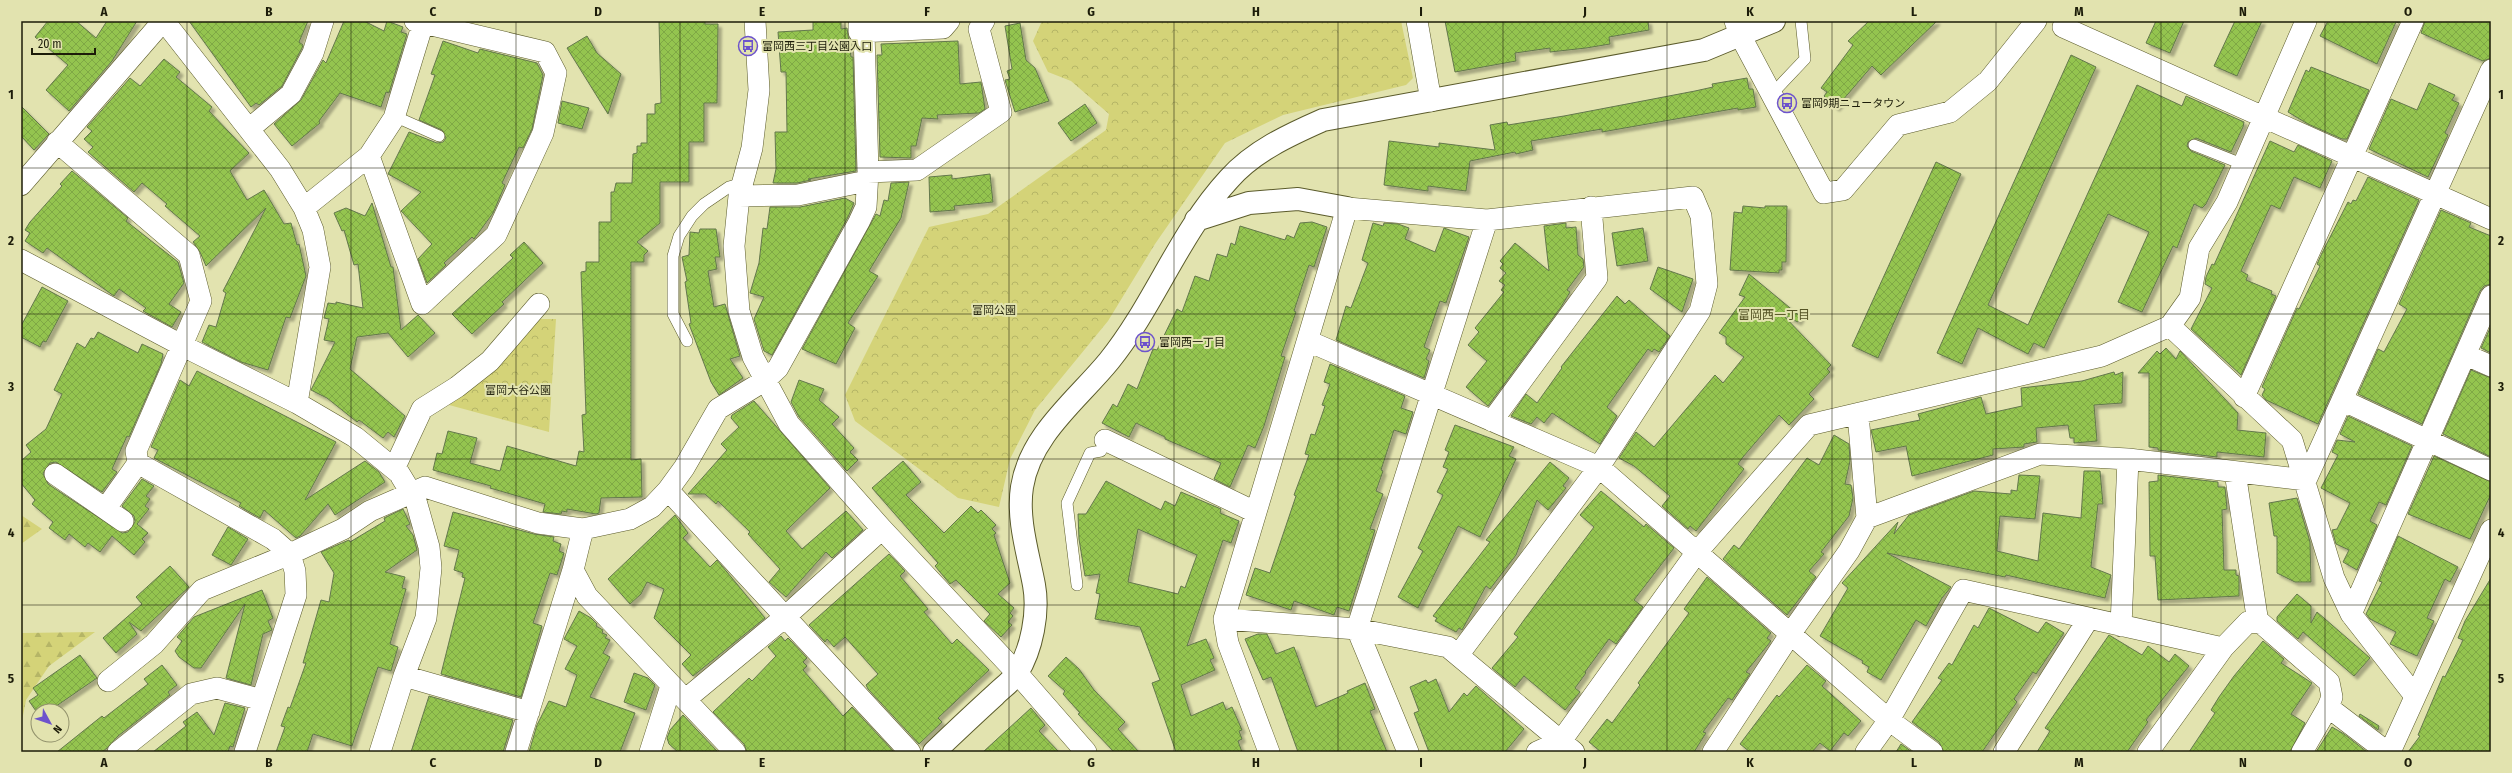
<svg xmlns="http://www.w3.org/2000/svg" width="2512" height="773" viewBox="0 0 2512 773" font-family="'Fira Sans Condensed','Noto Sans JP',sans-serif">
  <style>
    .forest { fill: url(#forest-firs) }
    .park { fill: url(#park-crowns) }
    .building { fill: url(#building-cross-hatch); stroke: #63774c; fill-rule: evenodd; filter: url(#shadow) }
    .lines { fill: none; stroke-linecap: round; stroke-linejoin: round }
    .service-casing { stroke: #5b5b2b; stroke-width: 12 }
    .minor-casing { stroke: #5b5b2b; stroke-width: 22 }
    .tertiary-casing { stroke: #5b5b2b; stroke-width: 24 }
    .service { stroke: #fff; stroke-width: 11 }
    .minor { stroke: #fff; stroke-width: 21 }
    .tertiary { stroke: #fff; stroke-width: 22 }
    .grid { fill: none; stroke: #1c1c09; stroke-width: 1; stroke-opacity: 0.55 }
    .labels { text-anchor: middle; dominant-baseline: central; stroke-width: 4; stroke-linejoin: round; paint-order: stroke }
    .poi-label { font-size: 11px; fill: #1c1c09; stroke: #e2e3af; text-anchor: start }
    .park-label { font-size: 11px; fill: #2b2b15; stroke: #e2e3af }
    .neighbourhood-label { font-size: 12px; fill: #555425; stroke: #e2e3af }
    .neatline { fill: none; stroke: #1c1c09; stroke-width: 1.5 }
    .grid-label { font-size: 13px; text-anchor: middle; font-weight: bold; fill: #1c1c09 }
  </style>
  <defs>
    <pattern id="forest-firs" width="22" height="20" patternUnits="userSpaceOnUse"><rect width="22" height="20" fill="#d4d378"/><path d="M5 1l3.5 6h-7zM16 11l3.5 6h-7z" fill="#b5b566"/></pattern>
    <pattern id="park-crowns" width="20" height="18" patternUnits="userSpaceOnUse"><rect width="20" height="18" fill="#d4d378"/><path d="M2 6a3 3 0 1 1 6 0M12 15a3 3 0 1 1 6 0" fill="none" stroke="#b5b566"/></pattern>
    <pattern id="building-cross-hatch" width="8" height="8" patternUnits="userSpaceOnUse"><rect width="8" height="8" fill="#94c450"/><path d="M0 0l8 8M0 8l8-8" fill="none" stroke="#7fa844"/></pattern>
    <filter id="shadow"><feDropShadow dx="3.5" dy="3.5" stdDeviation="1" flood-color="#0004"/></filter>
  </defs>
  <rect width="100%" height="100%" fill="#e2e3af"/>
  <path class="forest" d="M21,515l21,14 -21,15z
    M95,632l-46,34 -23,34 -5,26v-93z"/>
  <path class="park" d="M1042,21h359l12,57 -7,7 -123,30 -58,28 -70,101 -47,77 -73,89 -25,49 -11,48 -41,-9 -103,-77 -10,-26 84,-168 59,-13 118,-84 3,-16 -38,-33 -23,-9 -15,-31z
    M537,319h19l-7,113 -100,-27 41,-33z"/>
  <path class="building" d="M48,21h28l20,17 11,-17h30l-25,40 -43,50 -23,-21 22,-25 -33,-28z
    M189,21h119l-9,21 4,3 -1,3 -20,38 -23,19 -3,-2 -5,4z
    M344,21h20l20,10 3,-10 16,6 -2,5 6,2 -18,59 -3,-1 -5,15 -41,-14 -21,28 1,2 -28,23 -18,-22 27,-24 22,-40 3,3z
    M659,21h46v3h13l-1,79h-13v39h-15v40h-29v41l-23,19 11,9 -4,4v7h-13v198l10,-1 1,38 -41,1 -2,15 -3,1 -29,-5v3l-5,-1 -1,3 -18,-2 2,-8 -55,-16 1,-2 -58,-16 4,-17 5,1 6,-23 29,7 -7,25 30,8 7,-25 69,20 3,-15 5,1 -2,-37 4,-1 -5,-142 5,-1v-9h13v-40h12v-30h3l2,-9h16l1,-29 4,-1v-7h4v-3h6v-29h8v-10l6,-1z
    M813,21h28v8l6,-1 4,29h2l3,114 -48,8 3,1 -14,3h-24l3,-14 -1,-37h12l-1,-60h-5l-3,-40 35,-2z
    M1445,21h203l1,9 -40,7 1,7 -24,4 -36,4v-4l-35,5 1,8 -61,11z
    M1869,21h68l-56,54 -9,-9 -36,42 -12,-12 3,-4 -6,-4 32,-43 -5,-4z
    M2156,21h28l-14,32 -24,-10z
    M2235,21h27l-25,55 -23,-10z
    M2328,21h72l-1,2 -3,-1 -19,42 -57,-28z
    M2425,21h66v37l-8,3 -62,-28z
    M1020,23l6,37 9,8 14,33 -34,11 -10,-32 5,-1 -3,-8 5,-2 -7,-43z
    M587,36l10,17 24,21 -13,40 -41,-66z
    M443,41l35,12 2,-4 57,14 6,12 -11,54 -9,19 -4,-1 -17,36 3,2 -12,28 -19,26 -2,-2 -28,26 2,2 -19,18 -9,-24 14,-15 -31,-33 20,-19 -33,-18 21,-42 28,11 6,-1 3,-4 -4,-8 -23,-10 16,-45 -4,-1z
    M958,41l2,43 21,-2 4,27 -6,4 -42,2 1,4 -16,-1 -6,28h-5v12l-31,-1 -3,-102h5l-1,-11z
    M2071,55l25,12 -108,238 40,20 109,-240 45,21 4,-10 58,26 -1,5 -12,25 -35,-14 -8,4 -1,4 4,5 34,14 -19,39 -4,4 -8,-4 -17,44 -4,-2 -31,66 -24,-10 31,-70 -41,-18 -64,134 -10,-5 -6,11 -50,-26 -16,36 -25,-11z
    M164,59l16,13 -4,5 36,30 -3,4 40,42 -19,18 17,29 17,-10 20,34 7,-1 6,22 2,-1 7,32 -16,42 -4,-1 -18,53 -27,-8 -39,-20 7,-17 7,2 10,-34 -3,-2 43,-83 -60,58 -6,-14 -7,-10 7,-6 -35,-30 2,-2 -25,-21 -8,9 -46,-40 5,-5 -9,-8 8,-8 -5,-4 43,-49 10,8z
    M2311,67l58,23 -22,49h-5l-34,-15 -20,-12 18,-42 3,2z
    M1747,78l2,11h4l3,18 -18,3v-2l-136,24v-3l-71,12 2,9 -17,4 -1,-2 -45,9 -4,30 -38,-5v5l-44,-6 5,-44 50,6v-4l56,7 -5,-25 17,-3 1,3 56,-9 131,-25 18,-4 -1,-3z
    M2429,83l26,12 -3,5 7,3 -14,30 3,2 -20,42 -59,-28 22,-50 26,11z
    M562,101l27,7 -7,21 -24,-6z
    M1085,104l12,19 -26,18 -13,-18z
    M21,106l28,28 -15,16 -13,-14z
    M2270,141l24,11 4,-7 34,16 -12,27 -26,-11 -14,32 -9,-4 -30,66 7,4 -2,5 26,11 -1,3 5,2 -35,79 -50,-46 21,-41 -7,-4 1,-7 6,-13 2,1z
    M1936,162l25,12 -83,184 -26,-12z
    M72,171l56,47 -2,3 52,41 6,21 -15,21 12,8 -9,15 -29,-16 3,-3 -27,-19 -5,7 -67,-48 -4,5 -18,-12 5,-8 -5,-3 5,-8 32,-36 -2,-2z
    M990,174l3,28 -39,4 1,4 -25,2 -1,-35 23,-2v4z
    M2368,177l51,23 -101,224 -52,-24 -4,-5 3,-6 -3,-2 35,-79 2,1 21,-43 -3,-2 5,-11 26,-51 3,2 2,-4 3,1z
    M909,182l-8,36 -32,53 9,5 -30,47 7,5 -19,36 -34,-15 74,-135 4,2 4,-16 4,1 3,-18z
    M845,198l9,5 -6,14 -76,138 -8,-4 -10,-32 10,-22 -14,-4 9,-30 4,-35 4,1 3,-22h30z
    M372,203l19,64h2l8,63 17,-15 17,18 -27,24 -20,-24 -31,4 -7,32 55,47 -11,21 -6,-5 -5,6 -24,-18 -2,2 -30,-24 -16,-8 24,-48 -11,-2 5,-21 -5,-1 4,-15 8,1v-2l27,6 -5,-44 -4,1 -10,-35 -2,1 -8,-18 12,-5 19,8z
    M1743,206l22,2v-2h22l-1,56h-4v8h-3v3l-49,-3 4,-58 8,1z
    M2441,210l30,13 -2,4 22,9v48l-7,2 -4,5 -58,133 -64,-30 20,-45 6,3 23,-43 -8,-5z
    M1312,222l15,5 -13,40 -5,-2 -15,46 2,1 -15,44 4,1 -21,69 -9,22 -7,-3 -18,42 -16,-8 7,-16 -56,-24v-2l-29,-14 -7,14 -27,-14 11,-19 4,3 11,-23 9,5 16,-40 4,1 20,-41 5,3 13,-36 14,5 8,-27 10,3 4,-14 4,2 5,-19 45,14 2,-5 7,3 6,-15z
    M1373,223l10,3 1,-3 14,1 11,4 -4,11 30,13 9,-24 25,9 -23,66 -6,-2 -16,46 6,3 -4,9 3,2 -5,17 -88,-38 10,-34 5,2 17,-45 -6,-3z
    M1566,223v5l10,-1 2,28 5,4 1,8 -17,23 3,2 -9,15 -73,99 -22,-19 21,-26 -19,-16 11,-13 -4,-4 29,-36 -3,-2 4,-5 -6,-4 7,-8 -6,-5 3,-4 -3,-3 15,-18 34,28 -5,-45z
    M1643,228l5,33 -31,5 -5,-33z
    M700,229h16l4,28h-5l2,12 -9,2 6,36 11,-3 15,52 -10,3 13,19 -24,17 -8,-13 -22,-58 2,-1 -6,-41 2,-1 -5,-24 7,-2 1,-23 9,1z
    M524,242l19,21 -41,39 2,2 -32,30 -20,-20 61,-56 -3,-3z
    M1658,267l35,12 -11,33 -32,-23z
    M1749,274l52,43 -3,5 -15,-7 48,50 -4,4 3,3 -21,22 5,5 -25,26 -10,-10 -36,42 -5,7 6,5 -48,62 -6,-5 -2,3 -26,-23 8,-10 -36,-30 -15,-8 17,-26 18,15 61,-72 8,8 21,-26 -18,-13v-7l-7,-4 26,-36 -6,-2z
    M42,287l26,14 -22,41 -3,-1 -3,6 -19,-10v-11z
    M1617,296l8,8 4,-4 41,36 -11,16 -5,-3 -2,3 -4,-3 -41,58 10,9 -17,28 -48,-31 -8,10 -7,-6 -6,7 -20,-8 15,-22 11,9 25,-35 -1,-1z
    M2491,326v27l-10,-5z
    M98,332l40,21 4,-9 21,10 -2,10 -32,73 -2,-1 -15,33 5,3 -15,20 -46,-30 -6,1 -7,10 5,11 74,49 6,-1 7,-10 -1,-6 -12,-10 20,-27 12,7 -8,10 4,3 -5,7 4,3 -12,15 11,9 -6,6 3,3 -11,13 -22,-19 -12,16 -12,-9 -3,4 -16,-13 -4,6 -16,-12 4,-6 -21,-18 3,-4 -14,-17v-22l10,-9 -5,-7 20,-16 16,-35 -8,-4 23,-47 8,5 6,-10 3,1z
    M2166,348l10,11 4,-8 58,62 -1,17 29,3 -2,24 -47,-5v5l-59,-7v-2l-9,-1v-74h-11l19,-22 3,3z
    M1330,364l75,32 -4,12 12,4 -7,22 -12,-4 -13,40 2,1 -7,20 7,3 -13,35 5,1 -26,81 -12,-4 -3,8 -40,-14 -3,9 -45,-15 9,-27 15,5 26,-77 -2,-1 15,-40 -4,-1 6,-20 4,1 10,-29 -3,-1 8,-21 -6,-2z
    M2471,370l20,8v79l-48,-23z
    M197,371l139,71 -31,58 60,-39 14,11 6,10 -50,33 -7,-11 -28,32 -4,2 -32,-28 -4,8 -21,-12 2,-3 -87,-45 4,-8 -7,-3 29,-67 9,6z
    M2114,372l1,3 8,-3 -1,31 -28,2 3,36 -23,2v-5h-4l-2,-13 -32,3 1,14 -13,2v3l-31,2v6l-81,21 -6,-30 -30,6 -5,-22 49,-10 -2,-6 63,-17 5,17 36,-8 -1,-18 61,-7z
    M799,380l25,9 -5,11 20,17 -7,7 22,24 -4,4 8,8 -11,11 -48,-54 -8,-15z
    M754,401l76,87 -44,43 16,18 44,-38 17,19 -31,28 -6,-6 -40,45 -17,-15 11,-13 -32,-35 2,-2 -32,-31 -2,3 -11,-10h-17l39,-44 -6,-6 18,-17 -8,-9 1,-3z
    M2348,416l64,30 -26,59 -7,-3 -9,19 7,4 -20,45 -14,-8 6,-12 -13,-6 -4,-14 5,-1 13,-26 -29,-15 17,-33 -6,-3 5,-12 18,2 -15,-8z
    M1455,425l59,22 -5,9 7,3 -36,78 -22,-11 -40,82 -20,-11 25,-46 -5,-3 25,-53 -6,-3 11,-23 -5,-2 6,-15 -4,-2z
    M1834,435l15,9 1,17 -5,23 6,1 2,13 -4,18 -28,36 3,2 -15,17 7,6 -29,38 -64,-56 11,-14 5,4 68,-91 12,7z
    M2434,456l57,26v12l-21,45 -62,-25z
    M903,461l18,21 -15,13 38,38 27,-27 7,7 3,-3 15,15 -4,4 4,4 -2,2 16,48 -12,11 16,14 -4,5 3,3 -5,6 4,3 -11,12 -17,-16 6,-7 -34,-34 -6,4 -15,-18 3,-3 -66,-75z
    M1550,462l19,16 -6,8 3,2 -18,22 -11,-10 -21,55 -26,34 -4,-3 -24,44 -3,-2 -3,4 -21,-11 2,-3 -4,-2 57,-74 -4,-2z
    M2084,471h16l3,33h-5l-7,63 20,8 -6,23 -99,-23 -1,2 -118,-24 64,34 -9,11 -16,28 -10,-6 -35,60 -14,-8 2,-5 -7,-4 1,-2 -43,-25 28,-48 -6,-5 56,-61 -4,12 15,-19 65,-24 37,3v-4l6,1 2,-16 21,1 -5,43 -35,-3 -3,35 41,10 5,-48 38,5z
    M2158,475l60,7v5h7l2,22 -5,1 2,60h12v5l3,1v20l-81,4 -3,-44h-5l-1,-74 9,-1z
    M1106,481l55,29 4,-9 10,5 6,-14 40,17 -1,4 19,8 -8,22 -8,-3 -36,106 19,-7 8,19 -4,2 5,10 -34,15 10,31 32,-14 3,8 6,-3 10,23 -3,1 3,8 -4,2 4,11h-66l-24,-69 8,-3 -20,-53 -45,-8 5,-25 -4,-1 4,-19 -15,2 -6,-37 -1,-25h8zM1138,529l59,26 -12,33 -4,-2 -3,8 -50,-12z
    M1601,491l43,36 2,-3 28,24 -40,52 9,7 -27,37 -7,-5 -24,33 1,1 -11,15 5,4 -15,18 -41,-34 -9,11 -23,-19 26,-31 -4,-3 10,-14 70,-93 -14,-12z
    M2297,498l13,44 1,40h-16l-18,-9v-37h-3l-5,-33z
    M403,509l7,15 -4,2 7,9 4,15 -32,22 20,5 -3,11 4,1 -16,55 8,3 -7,24 -13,-4 -26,79 -39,-12 -6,18h-31l9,-25 -4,-1 7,-19 2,1 16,-45h-3l18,-63 8,2 5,-29 -13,-21 28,-12 1,2 35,-21 -1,-3z
    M453,512l81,22 20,3 -1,4 8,3 -2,7 5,2 -7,22 -7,-2 -17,50 9,3 -21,71 -80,-23 24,-96 -3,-1 1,-4 -9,-3 5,-20 -15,-4z
    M675,515l13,18 -5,5 27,29 7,-7 48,58 -72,58 -11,-12 9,-9 -37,-37 10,-29 -17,-7 -6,12 -11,10 -22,-25z
    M228,527l20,12 -17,26 -19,-10z
    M2398,536l60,31 -8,15 -5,-3 -18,39 7,3 -17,35 -27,-12 6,-12 -26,-13 -4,-5 16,-32 -3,-1z
    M889,554l16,17 -5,5 28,33 -4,3 28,32 5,-5 32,31 -51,48 4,4 -23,22 -51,-55 -2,-4 12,-11 -33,-37 -11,10 -7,-8 -2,3 -16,-17z
    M170,566l19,21 -48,44 -12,-9 8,12 -21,19 -13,-15 39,-34 -6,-7z
    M1707,577l64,56 -4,5 4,3 -25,31 4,2 -18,26 -4,-2 -25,34 3,1 -12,19h-93l-12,-10 18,-23 5,4 28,-38 -2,-2 51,-70 -5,-4z
    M2491,578v174h-83l12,-16 -2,-1 25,-59 2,1 18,-37 -5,-2 7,-17z
    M262,590l11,28 -5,3 4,9 -9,4 -12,51 -25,-7 19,-74 -44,64h-7l-15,-11 -4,-6 7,-10 -5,-4 17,-20z
    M2297,594l14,12v17l6,-11 53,46 -16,18 -51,-44 -5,7 -21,-18v-4z
    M1989,608l49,25 8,-11 18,11 -28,41 -3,-2 -19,27 3,3 -35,50h-38l-5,-10 -27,-20 30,-42 -4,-2 11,-15 3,2 22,-40 4,3z
    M579,611l12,7 6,6 -1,2 7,4 -1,3 5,2 -2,3 5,2 -7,13 7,4 -20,40 45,16 -15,39h-91l8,-27 12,-24 17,6 11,-32 -12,-6 12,-23 -13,-7z
    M1258,634h9l9,20 18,-7 22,60 32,-14 -1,-2 18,-8 10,26 -5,2 17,41h-89l-27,-75 -8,3 -18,-41z
    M2109,635l33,20 6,-9 21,16 6,-8 14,12 -43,54 2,2 -21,30h-90l13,-21 -5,-3z
    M781,636l4,5 3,-3 3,3 16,17 -4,4 4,4 -4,4 40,46 9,-9 42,45h-147l-3,-8 -31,-32 36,-34 3,3 24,-25 -8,-9z
    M2263,641l21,18 -3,4 31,20 -21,31 14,9 -15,29h-101l26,-39 -4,-3 8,-13 15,-21z
    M80,655l17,23 -48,33h-13l-7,-10 9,-6 -5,-7z
    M1066,657l13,12 15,21 31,32 -7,7 21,23h-25l-36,-38 2,-1 -17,-19 2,-3 -17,-15z
    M162,665l15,20 -9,7 2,3 -52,41 -11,12 -5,4h-45l45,-36 2,2 44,-34 -4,-5z
    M1807,665l19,16 -4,5 39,35 -13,15 -4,-3 -14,18 -10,-8 -8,9h-62l-10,-8 37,-49 2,2z
    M634,673l14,5 7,7 -9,25 -22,-8z
    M1436,679l13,33 15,-19 3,3 9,-10 48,43 -19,23h-76l-15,-39 5,-2 -9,-24 16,-7 2,3z
    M429,696l84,24 -10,32h-92z
    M225,703l20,5 -12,39 -3,-1 -2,6h-75l33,-26 -3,-4 14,-10 17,23z
    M1031,708l14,17 -6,6 20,21h-76z
    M2360,714l19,12 -1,4 -19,-14z
    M683,715l13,14 22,23h-40l-9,-8 -2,-6 3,-8z
    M2332,727l12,7 23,18h-51z
    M1901,744l11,8h-16z"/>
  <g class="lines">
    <g class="service-casing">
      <path id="service" d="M1771,95l34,-36 -4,-38
        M394,116l45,20
        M2194,145l48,19
        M687,341l-14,-27v-58l6,-20 13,-20 12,-12 25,-17 14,-4
        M1077,585l-10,-82 23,-50 11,-2 4,-11"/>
    </g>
    <g class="minor-casing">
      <path id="minor" d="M164,21l116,148 24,39 9,22 7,37 -23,136 58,34 44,36 17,28 13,46 2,21 -5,50 -22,58 -24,76
        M755,21l4,69 -7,58 -13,48 -5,50 5,65 14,46 36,67 93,105 135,144 69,79
        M1417,21l14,80
        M1735,21l5,14 84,158 19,-3 55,-65 52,-13 38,-31 48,-60
        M859,24v8l84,-4 6,-7
        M2063,27l428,192
        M249,129l42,-35 22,-41 10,-32
        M57,142l132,113 12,46 -65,150 2,12 135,76 17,15 5,17 1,24 -51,157
        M369,156l53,148 74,-69 47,-102 13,-60 -11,-21 -130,-31
        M868,172l49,-2 84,-58 -22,-83 5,-8
        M21,185l142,-164
        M739,196l59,-1 69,-14
        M304,208l65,-52 25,-38 29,-95
        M21,260l162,86 114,57
        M2170,326l122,114 42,138 17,36 64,82
        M1308,341l291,126 290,253 43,32
        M2466,355l25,11
        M2244,397l169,-376
        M2342,400l149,70
        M1492,421l105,-143 -6,-71
        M1105,440l150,72
        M394,469l28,-60 35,-22 33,-26 49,-57
        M2235,472l23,151
        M55,474l68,47
        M668,490l242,262
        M106,508l32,-45
        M1867,518l173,-64 88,5 178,21 185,-410
        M573,570l14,26 148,156
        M2351,614l140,-318
        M1224,619l133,10 91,18 126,105
        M2121,626l7,-167
        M404,676l125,36
        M108,681l46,-37 48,-54 88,-36 53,-25 27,-18 55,-24 113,36 45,6 47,-10 22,-12 16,-17 16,-22 34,-59 46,-28 14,-13 81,-146 7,-15 2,-35 -4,-140
        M686,699l99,-82 97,-88
        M2328,707l59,45
        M118,752l73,-58 26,-6 45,12
        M516,752l57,-182 10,-41
        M650,752l21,-66
        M1269,752l-41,-109 -4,-24 123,-411 140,12 206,-23 8,19 6,68 -7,27 -101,156 -140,187
        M1408,752l-51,-123 130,-409
        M1537,752l24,-11 136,-189 112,-127 293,-69 68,-30 20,-28 9,-50 28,-46 79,-181
        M1713,752l78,-119 58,-82 18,-33 -9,-104
        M1866,752l23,-32 74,-130 260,58
        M2004,752l85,-134
        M2148,752l75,-104 25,-26 13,1 68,59 3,15 -4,10 -26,45
        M2390,752l101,-222"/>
    </g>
    <g class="tertiary-casing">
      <path id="tertiary" d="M1196,220l53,-17 49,-4 49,9
        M934,752c20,-19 40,-38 61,-57 7,-7 17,-14 22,-22 15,-24 22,-61 17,-88 -6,-32 -17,-66 -12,-98 8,-52 56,-88 87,-126 46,-57 70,-128 120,-182 25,-28 60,-44 94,-59l381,-70 70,-29"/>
    </g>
    <use href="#service" class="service"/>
    <use href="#minor" class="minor"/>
    <use href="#tertiary" class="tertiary"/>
  </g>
  <path class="grid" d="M187,21v731M351,21v731M516,21v731M680,21v731M845,21v731M1009,21v731M1174,21v731M1338,21v731M1503,21v731M1667,21v731M1832,21v731M1996,21v731M2161,21v731M2325,21v731M21,168h2470M21,314h2470M21,459h2470M21,605h2470"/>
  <defs>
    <g id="bus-ring" transform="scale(1)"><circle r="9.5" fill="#e2e3af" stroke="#6d53cc" stroke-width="1.5"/><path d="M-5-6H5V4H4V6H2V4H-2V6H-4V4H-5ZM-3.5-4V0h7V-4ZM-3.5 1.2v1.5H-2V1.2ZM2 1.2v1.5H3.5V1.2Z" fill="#6d53cc"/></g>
  </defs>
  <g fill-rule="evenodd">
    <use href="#bus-ring" x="748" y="46"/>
    <use href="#bus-ring" x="1787" y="103"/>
    <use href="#bus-ring" x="1145" y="342"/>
  </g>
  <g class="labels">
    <g class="poi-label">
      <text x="762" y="46">富岡西三丁目公園入口</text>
      <text x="1801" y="103">富岡9期ニュータウン</text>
      <text x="1159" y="342">富岡西一丁目</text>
    </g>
    <g class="park-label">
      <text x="994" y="310">富岡公園</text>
      <text x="518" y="390">富岡大谷公園</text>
    </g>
    <g class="neighbourhood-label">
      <text x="1774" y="315">富岡西一丁目</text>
    </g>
  </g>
  <rect width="2512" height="773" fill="none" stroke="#e2e3af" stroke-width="44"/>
  <g transform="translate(50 723) rotate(130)"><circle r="19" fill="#e2e3af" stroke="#93936d"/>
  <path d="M0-3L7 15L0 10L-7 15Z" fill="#6d53cc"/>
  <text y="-6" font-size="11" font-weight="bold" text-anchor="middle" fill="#1c1c09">N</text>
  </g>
  <path d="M32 48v6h63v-6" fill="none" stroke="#1c1c09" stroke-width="2"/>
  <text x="38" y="48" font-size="12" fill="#1c1c09" stroke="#e2e3af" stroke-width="3" paint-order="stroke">20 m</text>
  <rect x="22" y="22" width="2468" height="729" class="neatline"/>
  <g class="grid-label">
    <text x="104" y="16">A</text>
    <text x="269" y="16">B</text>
    <text x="433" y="16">C</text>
    <text x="598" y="16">D</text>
    <text x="762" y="16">E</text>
    <text x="927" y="16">F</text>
    <text x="1091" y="16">G</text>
    <text x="1256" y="16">H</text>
    <text x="1421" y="16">I</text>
    <text x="1585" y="16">J</text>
    <text x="1750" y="16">K</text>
    <text x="1914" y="16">L</text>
    <text x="2079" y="16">M</text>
    <text x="2243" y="16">N</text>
    <text x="2408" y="16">O</text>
    <text x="11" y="99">1</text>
    <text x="2501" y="99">1</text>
    <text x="11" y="245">2</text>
    <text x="2501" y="245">2</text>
    <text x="11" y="391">3</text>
    <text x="2501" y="391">3</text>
    <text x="11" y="537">4</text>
    <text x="2501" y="537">4</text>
    <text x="11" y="683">5</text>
    <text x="2501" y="683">5</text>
    <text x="104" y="767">A</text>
    <text x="269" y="767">B</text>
    <text x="433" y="767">C</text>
    <text x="598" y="767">D</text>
    <text x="762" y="767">E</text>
    <text x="927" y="767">F</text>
    <text x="1091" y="767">G</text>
    <text x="1256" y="767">H</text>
    <text x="1421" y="767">I</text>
    <text x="1585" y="767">J</text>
    <text x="1750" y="767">K</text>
    <text x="1914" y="767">L</text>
    <text x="2079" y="767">M</text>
    <text x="2243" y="767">N</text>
    <text x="2408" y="767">O</text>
  </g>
</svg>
